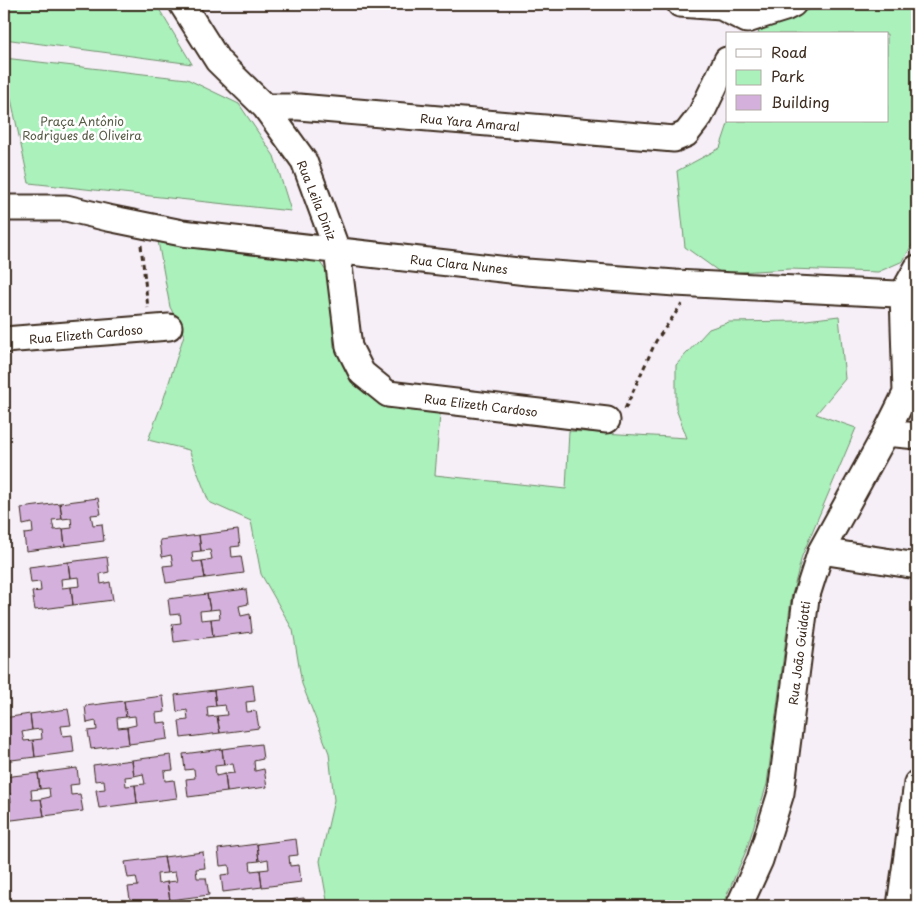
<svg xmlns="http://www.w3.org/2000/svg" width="921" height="910" viewBox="0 0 921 910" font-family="'Playpen Sans',sans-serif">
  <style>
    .green { fill: #abf1bc; stroke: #738e6d }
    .building { fill: #d3b1dc; stroke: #3b2a1e }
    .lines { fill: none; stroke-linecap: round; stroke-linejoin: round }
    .minor-casing { stroke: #3b2a1e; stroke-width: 29 }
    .path { stroke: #3b2a1e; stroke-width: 3; stroke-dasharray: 5 4; stroke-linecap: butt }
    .minor { stroke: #fff; stroke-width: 25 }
    .labels { text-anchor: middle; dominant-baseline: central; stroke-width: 5; stroke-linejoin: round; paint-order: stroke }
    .park-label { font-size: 12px; fill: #575c46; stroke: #fff }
    .street-label { font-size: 12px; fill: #3b2a1e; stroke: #fff }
  </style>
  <rect width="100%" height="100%" fill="#f6eff8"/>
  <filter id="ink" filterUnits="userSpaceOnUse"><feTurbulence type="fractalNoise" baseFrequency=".02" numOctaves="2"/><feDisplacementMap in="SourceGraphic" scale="10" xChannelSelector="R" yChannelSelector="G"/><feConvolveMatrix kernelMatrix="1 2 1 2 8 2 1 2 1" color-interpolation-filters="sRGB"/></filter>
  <g filter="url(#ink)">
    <path class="green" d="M4,4h152l36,60 -188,-25z
      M822,4h95v232l-14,25 -25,11 -88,-3 -69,4 -36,-26 -8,-76 43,-23 9,-27h158v-87h-129l1,-3z
      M4,58l183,21 52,25 35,52 17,55 -262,-28 -25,-117z
      M158,241l159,17 11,16 6,73 18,36 35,19 53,12 -5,61 131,14 3,-58 118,7 -11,-29v-44l33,-36 20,-7 69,-1 41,-5 6,63 -29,35 40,14 -54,128 -11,43 -24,185 -21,67 -24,55h-394l-8,-45 14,-61 -5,-47 -27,-69 -9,-54 -32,-56 -10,-53 -42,-19 -20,-52 -41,-10 16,-42 20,-63 -14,-28z"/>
    <path class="building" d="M98,498l3,16 -10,1 2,10 9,-1 2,17 -39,5 -2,-17 9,-1 -1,-10 -9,1 -2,-16z
      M60,503l2,16 -10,1 2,10 9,-1 2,17 -39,5 -2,-17 9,-1 -1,-10 -9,2 -2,-17z
      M238,530l2,16 -9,1 1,10 9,-1 3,17 -39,5 -3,-17 10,-2 -2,-9 -9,1 -2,-16z
      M199,535l2,16 -9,1 1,10 9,-1 3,17 -39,5 -3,-17 10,-1 -2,-10 -9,2 -2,-17z
      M107,557l2,15 -9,2 1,10 9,-2 3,18 -40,5 -2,-18 9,-1 -1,-9 -9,1 -2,-16z
      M68,562l2,16 -9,1 1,9 9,-1 2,18 -38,5 -3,-18 9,-1 -1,-9 -9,1 -2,-16z
      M246,589l2,15 -9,2 2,10 9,-2 2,18 -39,5 -2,-18 9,-1 -1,-9 -9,1 -3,-16z
      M207,594l3,16 -10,1 1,9 10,-1 2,18 -39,5 -2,-18 9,-1 -1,-9 -10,1 -2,-16z
      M253,685l2,16 -9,1 1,10 9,-1 3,17 -39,5 -3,-17 10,-1 -2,-10 -9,1 -2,-16z
      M214,690l2,16 -9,1 1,10 9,-1 3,17 -39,5 -2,-17 9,-1 -1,-10 -10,2 -2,-17z
      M163,696l2,16 -9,1 1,10 9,-1 2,17 -39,5 -2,-17 9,-2 -1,-9 -9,1 -2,-16z
      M124,701l2,16 -9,1 1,10 9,-1 2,17 -38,5 -3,-18 9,-1 -1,-9 -9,2 -2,-17z
      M68,709l3,16 -10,1 2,10 9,-1 2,17 -39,5 -2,-17 9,-1 -1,-10 -9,1 -2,-16z
      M30,714l2,16 -10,2 2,9 9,-1 2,17 -31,4v-43z
      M261,744l2,15 -9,2 1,10 9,-2 3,18 -40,5 -2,-18 10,-1 -2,-9 -9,1 -2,-16z
      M222,749l2,16 -9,1 1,10 9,-2 2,18 -39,5 -2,-18 9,-1 -1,-9 -9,1 -2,-16z
      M171,755l2,15 -9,1 1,10 9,-1 3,18 -40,5 -2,-18 10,-1 -2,-10 -9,2 -2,-16z
      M132,760l2,16 -9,1 1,9 9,-1 2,18 -38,5 -3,-18 9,-1 -1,-9 -9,1 -2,-16z
      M77,768l2,16 -9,1 1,10 9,-1 3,17 -39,5 -3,-17 9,-2 -1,-9 -9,1 -2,-16z
      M38,773l2,16 -9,1 1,10 9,-1 3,17 -40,5v-18l7,-1 -1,-9 -6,1v-17z
      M296,839l2,16 -9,1 1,10 9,-1 2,17 -39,5 -2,-17 9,-1 -1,-10 -9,2 -2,-17z
      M257,844l2,17 -9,1 1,9 9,-1 2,17 -39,5 -2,-17 9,-1 -1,-9 -9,1 -2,-17z
      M203,852l2,16 -9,1 1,9h9l3,17 -39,5 -3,-18 10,-1 -2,-9 -8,1 -3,-16z
      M164,857l3,16 -10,1 1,10 9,-2 3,18 -39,5 -3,-18 10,-1 -2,-9 -8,1 -3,-16z
      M304,898l1,8h-39l-1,-3z
      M265,903l1,3h-27z"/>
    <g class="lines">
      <g class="minor-casing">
        <path id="minor" d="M182,4l36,57 47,46 39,54 33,89 12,97 13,26 26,21 219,26
          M680,4l41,3 26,13 38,-12 8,-4
          M265,107h34l375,32 12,-5 14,-18 27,-56
          M4,208h62l42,10 74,15 345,39 148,11 242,12
          M4,340l165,-13
          M886,433l31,3
          M821,551l96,15
          M739,906l21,-46 21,-67 25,-195 15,-47 65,-118 20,-40 -3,-100 14,-25
          M900,906l17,-123"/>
      </g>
      <path class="path" d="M141,245l7,63
        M625,409l31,-68 26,-37"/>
      <use href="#minor" class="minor"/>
    </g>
  </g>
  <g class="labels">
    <g class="park-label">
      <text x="82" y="121">Praça Antônio<tspan x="82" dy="14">Rodrigues de Oliveira</tspan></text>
    </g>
    <g class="street-label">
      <text transform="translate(470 122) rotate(5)">Rua Yara Amaral</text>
      <text transform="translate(317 200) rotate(68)">Rua Leila Diniz</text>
      <text transform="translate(459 264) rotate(6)">Rua Clara Nunes</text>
      <text transform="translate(86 334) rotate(-5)">Rua Elizeth Cardoso</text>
      <text transform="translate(481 405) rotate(7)">Rua Elizeth Cardoso</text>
      <text transform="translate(799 653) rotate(-83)">Rua João Guidotti</text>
    </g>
  </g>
  <rect width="921" height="910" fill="none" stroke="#fff" stroke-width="20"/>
  <rect x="10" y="10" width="901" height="890" fill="none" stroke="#3b2a1e" stroke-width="2" filter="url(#ink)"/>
  <rect x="726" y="32" width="162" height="90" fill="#ffffff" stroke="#b1aaa5"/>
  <rect x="736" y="49" width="25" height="8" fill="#ffffff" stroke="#b1aaa5"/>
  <text x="771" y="58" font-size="15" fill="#3b2a1e">Road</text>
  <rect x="736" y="70" width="25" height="15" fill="#abf1bc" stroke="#b1aaa5"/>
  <text x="771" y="82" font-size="15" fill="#3b2a1e">Park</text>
  <rect x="736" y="95" width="25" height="15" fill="#d3b1dc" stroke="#b1aaa5"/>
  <text x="771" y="108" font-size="15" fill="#3b2a1e">Building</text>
</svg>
